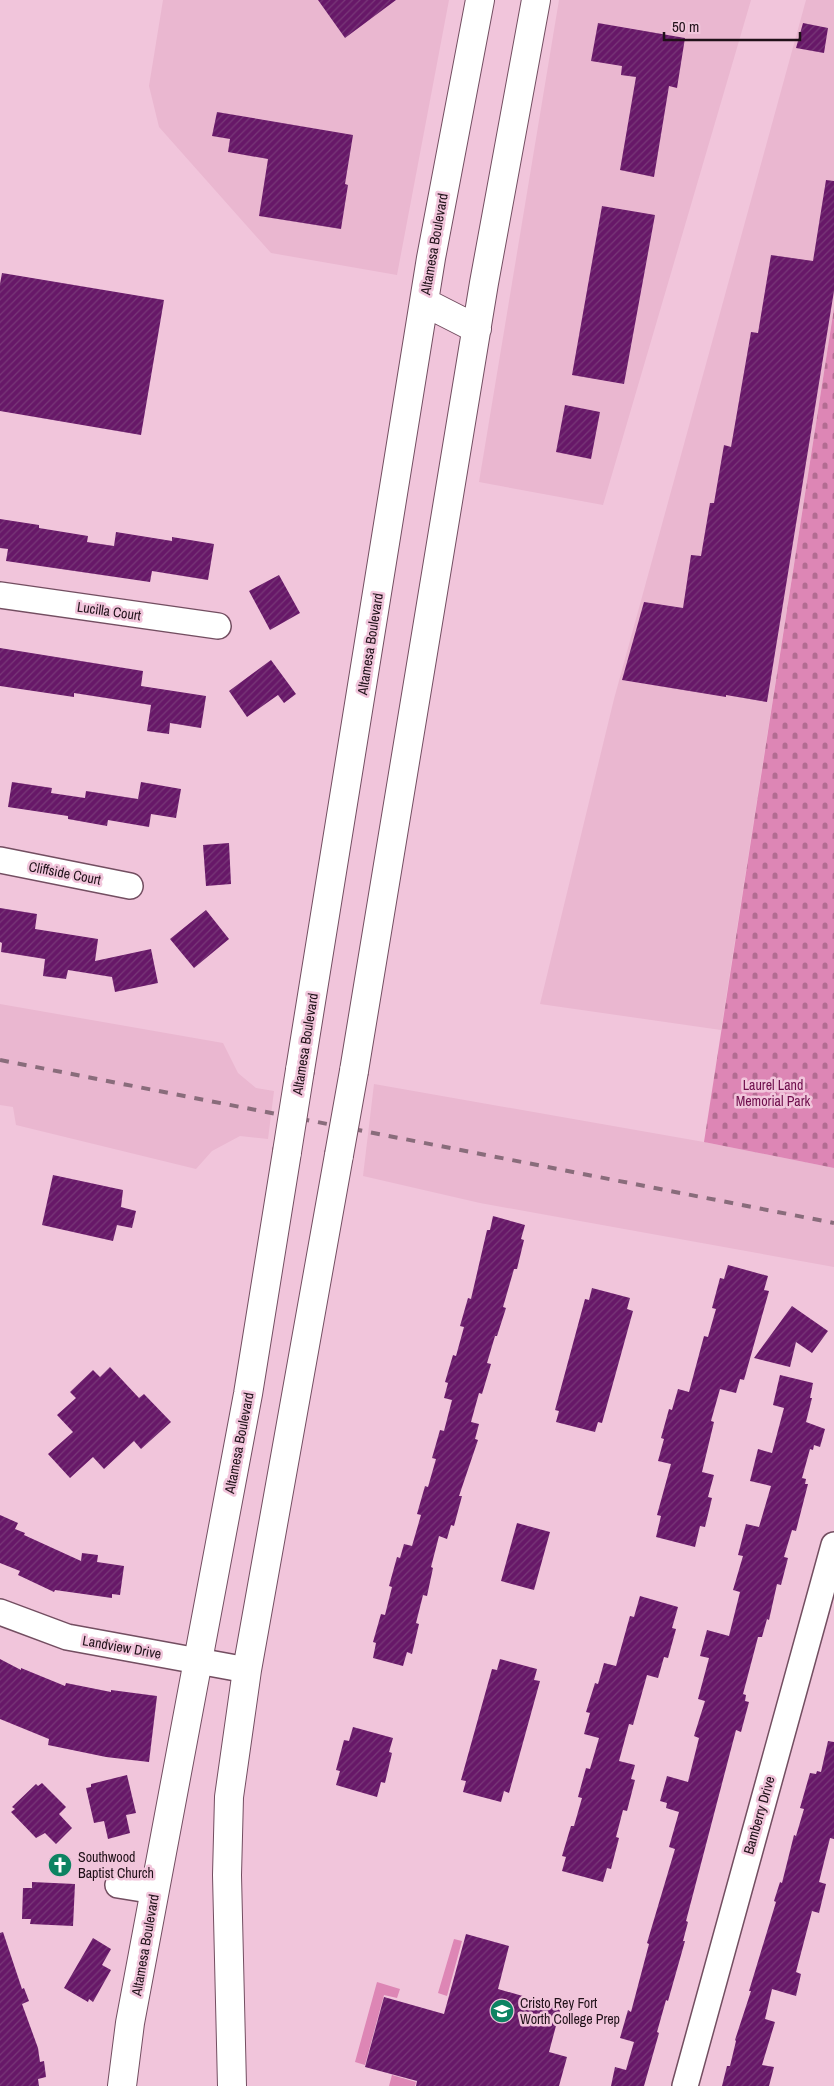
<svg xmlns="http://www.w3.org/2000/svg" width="834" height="2086" viewBox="0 0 834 2086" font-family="'Archivo Narrow',sans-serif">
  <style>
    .built { fill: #eab7d0 }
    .green { fill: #dd86b5 }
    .cemetery { fill: url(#cemetery-stones) }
    .building { fill: url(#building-hatch) }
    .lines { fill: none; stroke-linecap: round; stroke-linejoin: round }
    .minor-casing { stroke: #734e61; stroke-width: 28 }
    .major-casing { stroke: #734e61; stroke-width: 30 }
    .minor { stroke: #fff; stroke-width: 25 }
    .major { stroke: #fff; stroke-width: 28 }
    .rail { stroke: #896c7b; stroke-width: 4; stroke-dasharray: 9 9; stroke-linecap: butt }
    .major-bridge-casing { stroke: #734e61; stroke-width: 30; stroke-linecap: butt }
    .major-bridge { stroke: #fff; stroke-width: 28 }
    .labels { text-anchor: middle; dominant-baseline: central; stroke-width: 5; stroke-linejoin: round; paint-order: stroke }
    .street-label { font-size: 14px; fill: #201119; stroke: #f1c5db }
    .park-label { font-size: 14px; fill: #6e0e4c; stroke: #f1c5db }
    .poi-label { font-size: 14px; fill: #201119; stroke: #f1c5db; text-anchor: start }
  </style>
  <defs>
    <pattern id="cemetery-stones" width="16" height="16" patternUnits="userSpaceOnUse" patternTransform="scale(1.25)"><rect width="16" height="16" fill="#dd86b5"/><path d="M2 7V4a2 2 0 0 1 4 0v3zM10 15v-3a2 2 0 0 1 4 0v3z" fill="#b36c92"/></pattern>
    <pattern id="building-hatch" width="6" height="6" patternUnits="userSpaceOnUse" patternTransform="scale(1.25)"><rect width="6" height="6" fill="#671868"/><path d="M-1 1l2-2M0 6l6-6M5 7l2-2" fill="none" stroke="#783878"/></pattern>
  </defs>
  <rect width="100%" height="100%" fill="#f1c5db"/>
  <path class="built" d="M163,0h286l-52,275 -126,-22 -112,-126 -10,-41z
    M559,0h192l-148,505 -124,-23z
    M806,0h28v308l-113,722 -181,-26 74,-305z
    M0,1004l223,39 15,30 18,15 18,3 -6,48 -28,-3 -28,15 -16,18 -180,-44 -3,-18 -13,-2z
    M374,1084l330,58 130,26v99l-354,-64 -117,-27z"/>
  <path class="green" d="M454,1939l8,2 -15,55 -9,-3z
    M377,1982l23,7 -3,9 -13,-3 -19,70 -10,-3z
    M392,2075l24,7 -1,4h-26z"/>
  <path class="cemetery" d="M834,308v860l-130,-26z"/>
  <path class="building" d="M318,0h78l-51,38z
    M598,23l87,15 -8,50 -8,-2 -15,91 -34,-7 16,-93 -15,-2 1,-9 -31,-5z
    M803,23l25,5 -4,25 -28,-5z
    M217,112l136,23 -8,49 3,1 -7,44 -82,-13 9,-57 -40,-7 2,-13 -18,-3z
    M826,180l8,1v110l-67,411 -41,-7v2l-104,-17 22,-78 39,6 8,-53 10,1 9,-53h4l10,-58 7,2 20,-115 7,1 13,-78 42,6z
    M602,206l53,9 -31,169 -52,-9z
    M2,273l162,27 -23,135 -141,-24v-127z
    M565,405l35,7 -9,47 -35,-7z
    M0,519l39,6v3l49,8 -1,6 27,4 2,-14 56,9v-4l42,7 -6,36 -56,-9 -2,11 -144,-21 2,-12 -8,-1z
    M279,575l21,38 -30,17 -21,-39z
    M0,648l143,23 -2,15 65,10 -5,32 -31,-5 -1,11 -22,-3 4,-26 -77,-12v4l-74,-11z
    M271,660l25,34 -12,9 -6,-8 -31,22 -18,-26z
    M12,782l40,6 -1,5 34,5 1,-7 52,8 3,-17 40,7 -5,29 -25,-4 -2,13 -41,-7 -1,6 -39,-7v-3l-60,-9z
    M229,843l2,41 -25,2 -3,-41z
    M0,908l37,6 -2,15 63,10 -3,22 56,-12 7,34 -43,9 -3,-15 -44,-7 -2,9 -23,-3 2,-17 -44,-7 1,-9 -2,-1z
    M206,910l23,29 -35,29 -24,-29z
    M53,1175l70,15 -2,17 15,4 -4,17 -15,-3 -4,16 -71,-16z
    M493,1216l32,9 -4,14 3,1 -7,29h-3l-11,38 3,1 -9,28h-2l-8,27 4,1 -9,30 -3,-1 -8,29 8,2 -4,15 3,1 -19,56h3l-8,30 -3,-1 -4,14 -8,-3 -8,31 2,1 -6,28 -4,-1 -7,28 3,1 -7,30 -5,-2 -4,14 -30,-8 3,-15 -3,-1 8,-28 4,1 7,-28 -3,-1 8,-29 3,1 4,-14 8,2 9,-31 -4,-1 8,-28 3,1 8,-28 -4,-1 8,-28 4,1 8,-31 -8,-2 4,-15 -3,-1 8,-27 3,1 8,-29 -4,-1 8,-28 3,1 16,-69h3z
    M728,1265l40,11 -4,14 5,1 -25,89 -4,-1 -4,14 -16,-4 -9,32 3,1 -12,50 12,3 -6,22 4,1 -7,29 -5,-1 -5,21 -39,-10 5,-21 -4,-1 14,-51 -13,-3 6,-22 -3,-1 8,-29 3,1 6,-21 11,3 15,-56 4,1 8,-28 -4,-1 8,-30 4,1z
    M592,1288l38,10 -3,11 6,2 -31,112 -4,-1 -3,10 -39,-10 3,-11 -4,-1 30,-111 4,1z
    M792,1306l36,25 -16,22 -16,-11 -6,25 -36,-9z
    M110,1367l29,31 5,-4 27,28 -30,27 -7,-8 -30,28 -11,-12 -23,21 -22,-24 25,-22 -16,-17 19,-17 -6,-6 23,-22 7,7z
    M780,1375l33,8 -3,15h2l-6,24 19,7 -5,18 -6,-2 -1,5 -3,-1 -8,29 4,1 -1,5h3l-12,47 -4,-1 -8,27 4,1 -7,27 -4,-1 -8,36 -2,-1 -5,18h-4l-15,57 3,1 -1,6 4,1 -8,30 -5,-2 -50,191 2,1 -5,19h2l-17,60 -2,-1 -9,32 2,1 -15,53h-33l4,-19 11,3 8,-28 -14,-4 8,-28 3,2 18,-68 -2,-1 28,-94 -6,-2 10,-35 -13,-4 1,-5 -7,-2 7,-25 21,6 11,-44 -5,-2 11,-35 -7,-2 11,-41 -9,-2 7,-26 22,6 11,-44 -7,-2 10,-34 -5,-1 8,-31 13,3 12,-41 -21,-5 8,-32 14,4 12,-45 -11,-3z
    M0,1515l18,8 -3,6 10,4 -1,2 57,26 1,-8 16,2 -1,7 27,4 -4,29 -8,-1v4l-57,-8 -1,2 -36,-17 2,-4 -20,-8z
    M517,1523l33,9 -16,58 -33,-9z
    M640,1596l38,11 -6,21 4,1 -8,29 -4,-1 -6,21 -11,-3 -14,50 -4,-1 -10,37 16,4 -4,14 4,1 -8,31 -4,-1 -7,27 3,1 -8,31 -4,-1 -4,14 -41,-11 4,-14 -4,-1 9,-30h3l8,-28 -4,-1 8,-29 4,1 9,-31 -15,-4 6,-21 -4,-1 9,-29 3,1 6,-21 12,3 14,-50 4,1z
    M0,1659l21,11v-2l44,18 1,-3 45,9v-2l46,6 -8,66 -43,-5 -58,-12 1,-6 -49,-20z
    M500,1659l37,10 -3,11 6,1 -31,112 -5,-2 -3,11 -38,-10 3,-11 -5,-1 31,-111 5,1z
    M353,1727l40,11 -4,14 3,1 -7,30 -4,-1 -4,15 -41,-12 4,-14 -4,-1 8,-30 5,1z
    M828,1741l6,1v97l-4,-1 -11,44 7,2 -7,29 -7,-2 -16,61 5,2 -5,22 -24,-7 -7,30 10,3 -13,43 12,2 -5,19h-47l5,-20h3l6,-25 -1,-1 16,-49h-2l27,-89 -2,-1 6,-19 2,1 12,-48 2,1 8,-27 -4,-1 10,-35 6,1 1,-3 4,1z
    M127,1775l9,38 -10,2 4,18 -22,6 -4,-18 -10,2 -8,-35 5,-1v-3z
    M42,1783l24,24 -7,7 13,14 -16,16 -11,-11 -9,5 -25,-26 4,-3 -3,-2 24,-23 2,2z
    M32,1882l43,2 -2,42 -43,-2 1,-5h-9l1,-31h9z
    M3,1932l19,57 2,-1 5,13 -7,3 16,44 2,14 4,-1 2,16 -8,2 1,7h-39v-153z
    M466,1934l43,12 -11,43 63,18 -12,45 18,5 -8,29h-143l1,-5 -52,-14 19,-70 60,17z
    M93,1938l18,11 -9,16 9,5 -18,32 -4,-3 -1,3 -24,-14z"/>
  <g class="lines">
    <g class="minor-casing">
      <path id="minor" d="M0,595l218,31
        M0,860l130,26
        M0,1612l67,25 180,33
        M118,1885l37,6
        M685,2086l149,-541"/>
    </g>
    <g class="major-casing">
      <path id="major" d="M424,302l53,27
        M300,1070l131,-812 49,-258
        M354,1071l130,-788 52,-283
        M122,2086l8,-63 118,-629 39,-242
        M232,2086l-5,-211 2,-78 18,-127 92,-515"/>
    </g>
    <use href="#minor" class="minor"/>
    <use href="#major" class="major"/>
    <path class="rail" d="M0,1060l834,163"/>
    <g class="major-bridge-casing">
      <path id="major-bridge" d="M287,1152l13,-82
        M339,1155l15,-84"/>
    </g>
    <use href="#major-bridge" class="major-bridge"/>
  </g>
  <defs>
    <g id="church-disc" transform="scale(1.25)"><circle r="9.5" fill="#0d8362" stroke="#f1c5db"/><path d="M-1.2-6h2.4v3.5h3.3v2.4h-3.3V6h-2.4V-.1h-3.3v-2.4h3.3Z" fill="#fff"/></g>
    <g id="school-disc" transform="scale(1.25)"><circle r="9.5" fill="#0d8362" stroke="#f1c5db"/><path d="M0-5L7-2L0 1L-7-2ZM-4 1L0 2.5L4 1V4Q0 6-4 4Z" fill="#fff"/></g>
  </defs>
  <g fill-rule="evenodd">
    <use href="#church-disc" x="60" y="1865"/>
    <use href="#school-disc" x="502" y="2011"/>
  </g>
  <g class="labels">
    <g class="street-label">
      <text transform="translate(434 244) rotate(-80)">Altamesa Boulevard</text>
      <text transform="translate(109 611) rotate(8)">Lucilla Court</text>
      <text transform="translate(370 644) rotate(-81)">Altamesa Boulevard</text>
      <text transform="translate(65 873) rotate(11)">Cliffside Court</text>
      <text transform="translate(305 1044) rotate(-81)">Altamesa Boulevard</text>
      <text transform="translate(239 1443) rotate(-79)">Altamesa Boulevard</text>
      <text transform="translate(122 1647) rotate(10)">Landview Drive</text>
      <text transform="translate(759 1815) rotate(-74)">Bamberry Drive</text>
      <text transform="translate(145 1945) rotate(-80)">Altamesa Boulevard</text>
    </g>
    <g class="park-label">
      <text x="773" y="1085">Laurel Land<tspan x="773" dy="16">Memorial Park</tspan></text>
    </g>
    <g class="poi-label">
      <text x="78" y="1857">Southwood<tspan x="78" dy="16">Baptist Church</tspan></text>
      <text x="520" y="2003">Cristo Rey Fort<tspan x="520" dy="16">Worth College Prep</tspan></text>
    </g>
  </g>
  <path d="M664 32v8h136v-8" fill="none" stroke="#201119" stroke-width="2.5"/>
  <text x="672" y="32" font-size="15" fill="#201119" stroke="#f1c5db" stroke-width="4" paint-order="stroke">50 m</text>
</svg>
